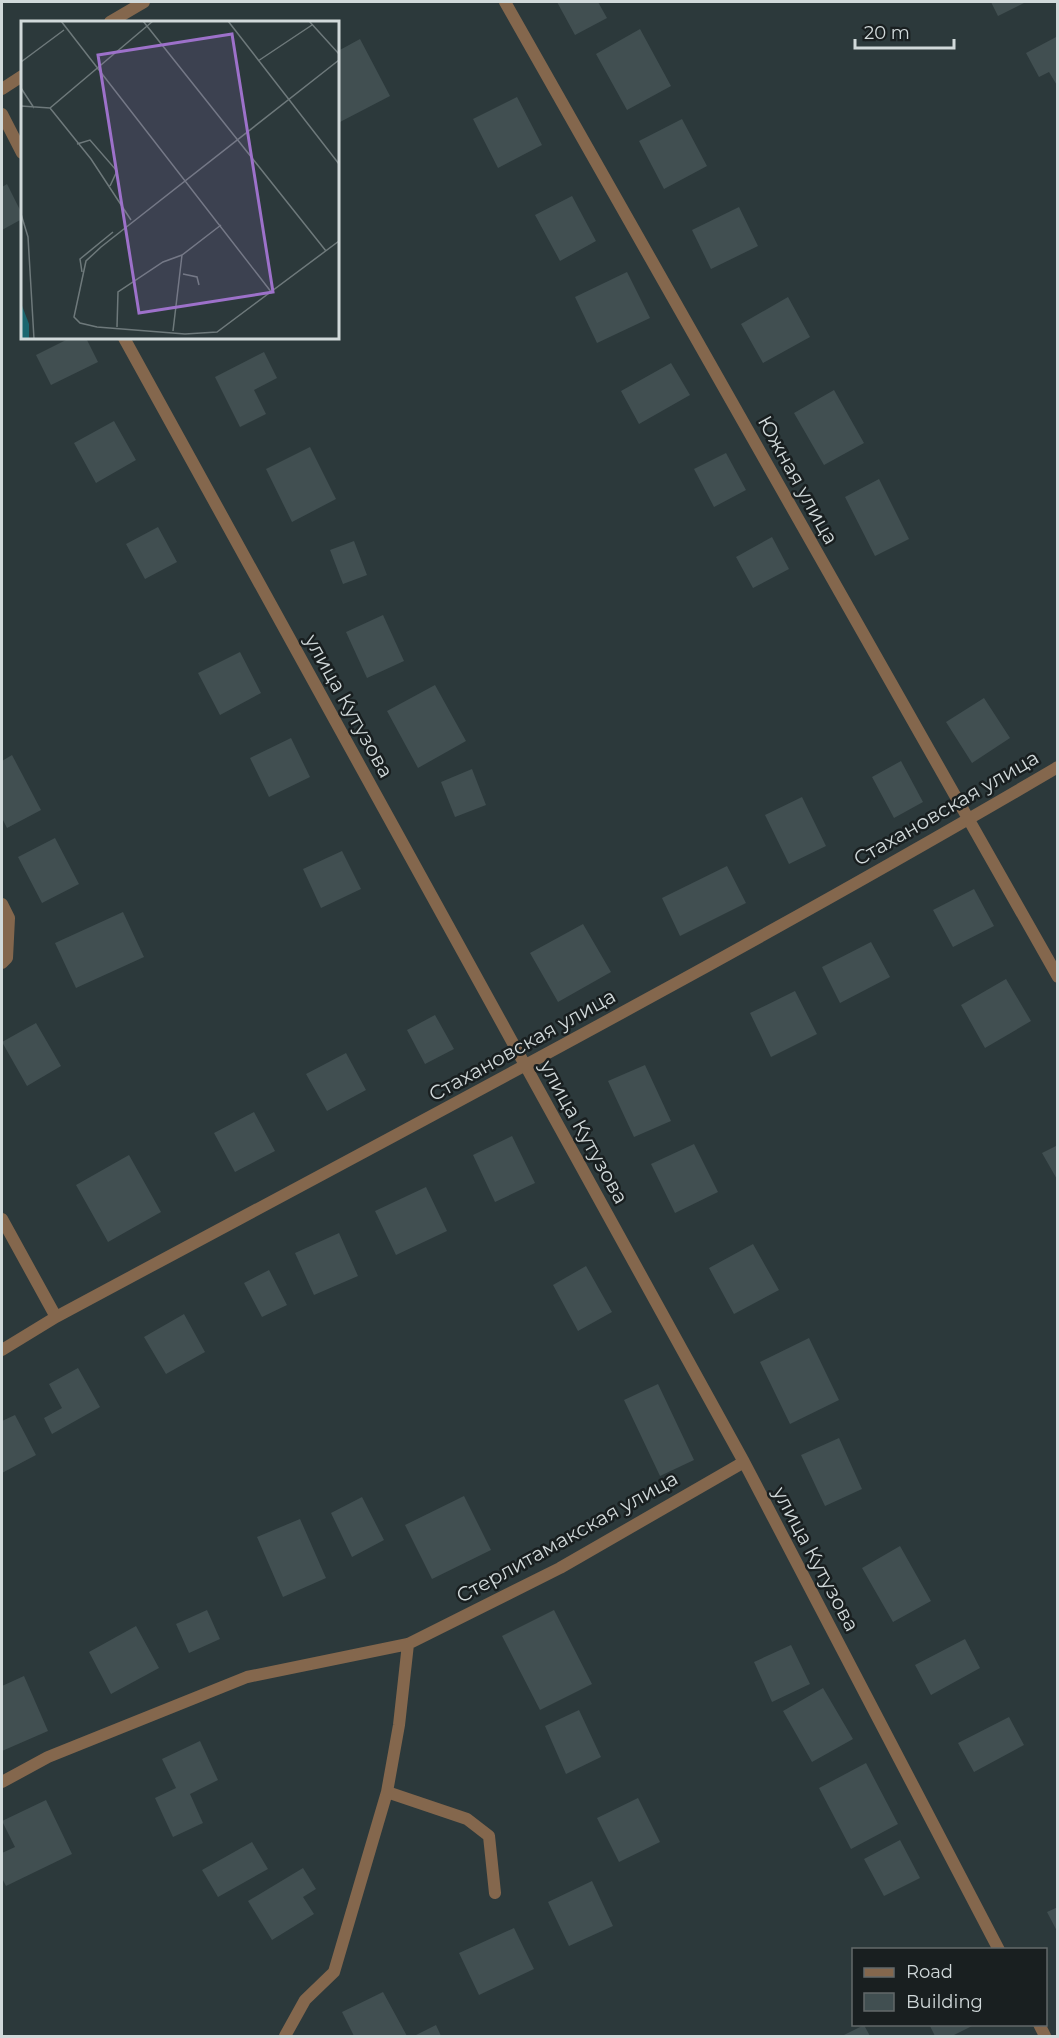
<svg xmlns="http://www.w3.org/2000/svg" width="1059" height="2038" viewBox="0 0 1059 2038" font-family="Montserrat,sans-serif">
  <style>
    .building { fill: #414f51 }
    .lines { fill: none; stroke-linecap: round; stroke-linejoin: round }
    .service { stroke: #84674d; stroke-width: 12 }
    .minor { stroke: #84674d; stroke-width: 12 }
    .labels { text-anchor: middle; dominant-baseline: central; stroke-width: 5; stroke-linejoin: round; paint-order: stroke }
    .street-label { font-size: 20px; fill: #d1d9da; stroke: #191f20 }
    .inset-road { fill: none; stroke: #6e797b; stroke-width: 1.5 }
    .view { fill: #9d71ca; fill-opacity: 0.15; stroke: #9d71ca; stroke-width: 3 }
    .inset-edge { fill: none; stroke: #d1d9da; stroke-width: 3 }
  </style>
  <rect width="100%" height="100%" fill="#2c393b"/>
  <path class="building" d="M557,2h41l9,16 -32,17z
    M991,2h35l-28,14z
    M640,29l31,57 -44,24 -31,-56z
    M1058,36v51l-9,-15 -10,5 -13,-24z
    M360,39l30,57 -50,26 -2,-4v-67z
    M517,97l25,48 -44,23 -25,-49z
    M682,119l25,47 -43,23 -25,-48z
    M7,184l15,30v5l-20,11v-43z
    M572,196l24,45 -36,20 -25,-46z
    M739,207l19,39 -47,23 -19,-39z
    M627,272l23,46 -53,25 -22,-46z
    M788,297l22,40 -47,26 -22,-39z
    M70,338h16l12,24 -47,23 -15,-30z
    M264,352l13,26 -23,12 12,24 -26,13 -25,-50z
    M671,363l19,32 -51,29 -18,-33z
    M834,390l30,53 -40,22 -30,-52z
    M114,421l22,39 -40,23 -22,-40z
    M310,447l26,52 -44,23 -26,-53z
    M726,453l20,37 -32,17 -20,-38z
    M879,479l30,60 -34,17 -30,-59z
    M158,527l19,35 -32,17 -19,-35z
    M772,537l17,32 -36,19 -17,-31z
    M354,541l13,34 -24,9 -13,-34z
    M383,615l21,46 -37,17 -21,-46z
    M240,652l21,41 -41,22 -22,-42z
    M435,685l31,56 -48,27 -31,-57z
    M984,698l26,40 -38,25 -26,-41z
    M291,738l19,39 -41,20 -19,-39z
    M12,755l29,55 -34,18 -5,-10v-57z
    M901,761l22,41 -29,16 -22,-41z
    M472,769l14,36 -31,12 -14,-35z
    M802,797l24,49 -37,18 -24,-49z
    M55,838l24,46 -37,19 -24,-46z
    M342,851l19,38 -40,19 -18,-39z
    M727,866l19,37 -66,33 -18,-38z
    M974,889l20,37 -41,21 -20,-37z
    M123,912l21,45 -68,31 -21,-45z
    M583,924l28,48 -53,30 -28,-49z
    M871,942l19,35 -50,26 -18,-36z
    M1006,979l25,42 -46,27 -24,-43z
    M795,991l22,43 -46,23 -21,-44z
    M435,1015l19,34 -29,15 -18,-34z
    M36,1023l25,43 -34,20 -25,-44z
    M346,1053l20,37 -39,21 -21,-37z
    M645,1065l26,56 -37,16 -26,-56z
    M254,1112l21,39 -40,21 -21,-39z
    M512,1136l23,47 -40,19 -22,-47z
    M694,1144l24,48 -43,21 -24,-49z
    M1058,1145v36l-16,-28z
    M129,1155l32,57 -53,30 -32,-57z
    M426,1187l21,44 -51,24 -21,-44z
    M339,1233l19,43 -44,19 -19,-42z
    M753,1244l26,46 -45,24 -25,-46z
    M586,1266l26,46 -34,19 -25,-46z
    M269,1270l18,35 -25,12 -18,-34z
    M184,1314l21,38 -39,22 -22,-37z
    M809,1338l30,62 -49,24 -30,-62z
    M78,1368l22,39 -48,27 -8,-16 18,-10 -13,-24z
    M658,1384l36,76 -34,16 -36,-76z
    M15,1415l21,40 -34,18v-52z
    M839,1438l23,51 -37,17 -24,-51z
    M464,1496l27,54 -59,29 -27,-54z
    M362,1497l22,43 -32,17 -21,-44z
    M300,1519l26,59 -43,19 -26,-60z
    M900,1546l31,55 -38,21 -31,-54z
    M207,1610l13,29 -31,14 -13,-29z
    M554,1610l38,74 -52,26 -38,-74z
    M136,1626l23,42 -48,26 -22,-42z
    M965,1639l15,29 -49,27 -16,-30z
    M791,1645l19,39 -38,18 -18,-40z
    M24,1676l24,55 -46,20v-65z
    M823,1688l30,51 -41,23 -29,-51z
    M579,1710l22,47 -35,17 -21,-48z
    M1009,1717l15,28 -50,27 -16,-29z
    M200,1741l18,39 -28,14 13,29 -30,14 -18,-39 21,-10 -14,-29z
    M866,1763l32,61 -47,25 -32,-61z
    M638,1798l22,44 -41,20 -22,-44z
    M46,1800l26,54 -66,32 -4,-8v-25l13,-6 -13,-26z
    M900,1840l20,38 -36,18 -20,-37z
    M252,1842l16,27 -50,28 -16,-27z
    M303,1868l13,21 -13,8 11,17 -42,26 -24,-39z
    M592,1881l21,45 -44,20 -21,-44z
    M1058,1907v26l-11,-21z
    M514,1928l20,41 -55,26 -20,-42z
    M383,1992l24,44h-53l-12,-24z
    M929,2024h47l-24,12h-17z
    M436,2025l5,11h-27z
    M864,2025l6,11h-28z"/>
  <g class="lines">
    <path class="service" d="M2,904l7,14 -2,40 -5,5"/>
    <path class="minor" d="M505,2l553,975
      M110,22l34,-20
      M2,89l20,-13
      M2,114l20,39
      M124,338l620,1124 255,488
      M2,1219l54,98
      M2,1350l54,-33c335,-180 673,-357 1002,-550
      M2,1782l46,-25 199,-80 161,-33 152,-76 184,-106
      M387,1792l80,27 22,17 6,57
      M1039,2024l6,12
      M285,2036l20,-36 29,-28 53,-180 12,-67 9,-81"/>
  </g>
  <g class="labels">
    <g class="street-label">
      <text transform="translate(798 480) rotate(61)">Южная улица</text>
      <text transform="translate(349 706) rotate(61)">улица Кутузова</text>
      <text transform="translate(946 808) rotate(-30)">Стахановская улица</text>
      <text transform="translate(522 1045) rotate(-29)">Стахановская улица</text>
      <text transform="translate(584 1132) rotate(61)">улица Кутузова</text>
      <text transform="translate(567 1537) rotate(-29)">Стерлитамакская улица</text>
      <text transform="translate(816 1559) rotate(62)">улица Кутузова</text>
    </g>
  </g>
  <g transform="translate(21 21)">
    <rect width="318" height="318" fill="#2c393b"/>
    <path d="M0,282l8,21v15h-8z" fill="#1b666f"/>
    <path class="inset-road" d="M40,0l211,272M122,0l183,230M207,0l111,143M288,0l30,33M318,39l-238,187 -15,14 -12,56 6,6 17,4 88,7 32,-2 122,-91M237,40l54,-36M0,41l43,-32M0,67l13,20M0,85l29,2 103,-87M29,87l41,51 40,61M56,123l13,-4 27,31 -7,15M0,193l7,23 6,102M61,251l-2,-13 33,-27M162,253l14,3 2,8M96,306l1,-35 45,-30 19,-7 39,-30M152,310l9,-76"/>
    <path class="view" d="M211,13l41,258 -134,21 -41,-258z"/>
    <rect width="318" height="318" class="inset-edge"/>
  </g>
  <rect width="1059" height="2038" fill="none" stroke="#d1d9da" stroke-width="6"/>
  <rect x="852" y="1948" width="195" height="78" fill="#191f20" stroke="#63696a" stroke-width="1.5"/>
  <rect x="864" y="1968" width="30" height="9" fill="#84674d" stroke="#63696a" stroke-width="1.5"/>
  <text x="906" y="1978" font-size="18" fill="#d1d9da">Road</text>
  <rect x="864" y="1993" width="30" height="18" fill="#414f51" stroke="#63696a" stroke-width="1.5"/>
  <text x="906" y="2008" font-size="18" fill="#d1d9da">Building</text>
  <path d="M855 39v9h99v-9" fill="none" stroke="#d1d9da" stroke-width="3"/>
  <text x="864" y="39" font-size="18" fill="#d1d9da" stroke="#191f20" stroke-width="4.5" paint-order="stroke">20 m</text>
</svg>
